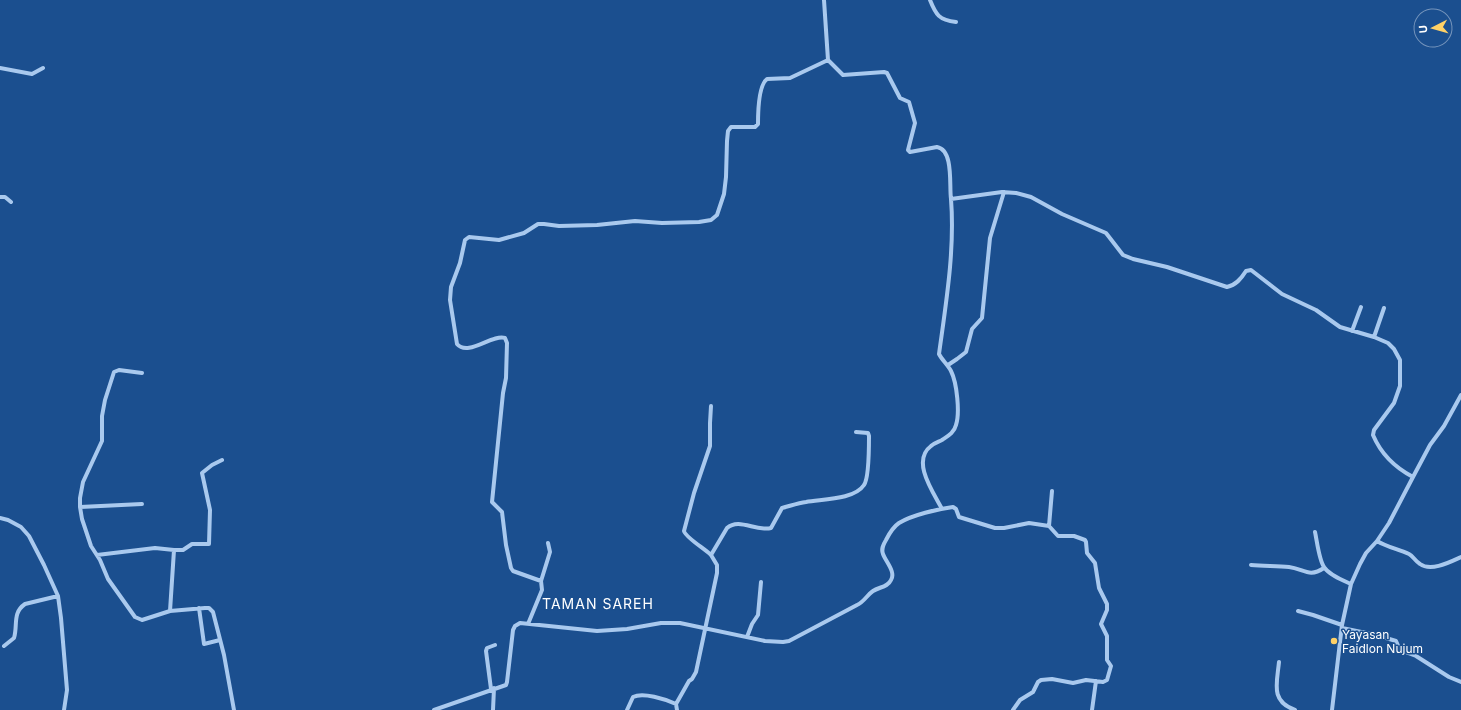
<svg xmlns="http://www.w3.org/2000/svg" width="1461" height="710" viewBox="0 0 1461 710" font-family="Inter,sans-serif">
  <style>
    .lines { fill: none; stroke-linecap: round; stroke-linejoin: round }
    .minor { stroke: #a9c9ee; stroke-width: 4 }
    .poi-dot { fill: #ffd166; stroke: #1b4f8f; stroke-width: 1.5 }
    .labels { text-anchor: middle; dominant-baseline: central; stroke-width: 3; stroke-linejoin: round; paint-order: stroke }
    .poi-label { font-size: 12px; fill: #fff; stroke: #1b4f8f; text-anchor: start }
    .quarter-label { font-size: 14px; letter-spacing: 1px; fill: #fff; stroke: #1b4f8f }
  </style>
  <rect width="100%" height="100%" fill="#1b4f8f"/>
  <g class="lines">
    <path class="minor" d="M930,0c6,15 9,20 26,22
      M828,60l15,15 41,-3 3,1 13,25 9,4 6,21 -7,27 2,2 27,-5c17,3 12,39 14,52l51,-7 14,1 15,4 31,17 44,19 17,22 10,4 34,8 60,20c9,-2 14,-8 19,-16l5,-1 31,24 34,16 24,17 34,10 14,6 6,6 6,11v26l-6,17 -20,27 -1,5c8,19 21,32 40,42l-24,46 -12,18
      M0,68l32,6 11,-6
      M0,197h5l6,5
      M1352,331l9,-24
      M1374,337l10,-29
      M948,365l9,-6 9,-7 6,-23 10,-11 8,-80 14,-46
      M142,373l-23,-3 -5,2 -9,28 -3,16v25l-19,41 -3,16v9l2,12 9,27 9,14 8,19 27,38 7,3 28,-9
      M222,460l-10,5 -10,8 8,37 -1,34h-17l-9,6h-9l-4,61 35,-3h4l4,4 11,43 10,55
      M1413,477l17,-32 14,-19 17,-31
      M80,507l62,-3
      M942,509c-9,-17 -31,-48 -11,-63 3,-3 7,-4 11,-6 6,-4 12,-7 14,-15 4,-12 1,-42 -5,-54 -3,-6 -9,-11 -12,-17 7,-51 16,-104 12,-155
      M0,518l8,2 13,7 8,9 15,29 14,31 3,22 6,72 -3,20
      M1049,526l3,-35
      M1315,532c2,9 4,28 9,35 5,8 18,13 27,17
      M97,555l58,-7 19,2
      M711,555c-6,-6 -26,-18 -27,-24l10,-38 16,-47v-23l1,-17
      M1251,565c13,1 26,1 38,2 15,2 20,11 35,1
      M541,581l9,-29 -2,-9
      M199,608l5,36 16,-4
      M1298,611l15,4 29,10
      M528,624l14,-34 -1,-9 -28,-10 -2,-3 -5,-23 -4,-33 -10,-10 11,-109 3,-15 1,-35 -2,-5c-13,-4 -37,19 -48,6l-7,-44 1,-13 9,-24 5,-23 4,-3 30,3 25,-7 14,-9h6l15,2 38,-1 38,-4 27,2 37,-1 12,-2 6,-5 7,-21 2,-17 1,-36 1,-10 3,-4h24l3,-3c0,-11 0,-38 9,-45l23,-1 38,-18 -4,-60
      M1342,628l34,7 20,6 4,9 16,6 33,21 12,5
      M747,637l5,-13 6,-9 3,-33
      M4,646l10,-8c4,-13 -2,-25 11,-34l33,-8
      M1279,662c-2,21 -9,39 16,48
      M491,689l-5,-38 1,-3 8,-3
      M676,704l13,-23 3,-2 4,-7 21,-99v-8l-6,-10 16,-27c12,-11 29,4 44,0l11,-20c8,-2 16,-5 24,-6 16,-3 48,-2 58,-17 5,-7 5,-39 5,-49l-1,-3 -12,-1
      M434,710l72,-25 1,-3 6,-52 2,-4 5,-3 77,8 30,-2 34,-6h19l85,18 18,1 6,-1 68,-36c7,-3 10,-10 16,-14 6,-4 15,-4 18,-11 5,-8 -5,-18 -8,-26 -2,-5 0,-9 3,-14 3,-6 7,-13 13,-17 13,-8 39,-14 54,-16l3,2 3,8 36,11h9l25,-5 20,3 9,10h16l11,4 1,2 1,11 8,10 4,25 8,16v6l-6,14 6,12v24l4,6 -4,14 -4,2 -17,-2 -13,3 -21,-4 -11,1 -3,2 -5,10 -13,8 -7,10
      M493,710l1,-22
      M627,710l6,-13c10,-5 32,2 43,7l1,6
      M1092,710l4,-29
      M1332,710l10,-85 9,-41 9,-20 6,-11 11,-12c10,6 21,8 32,13 4,2 6,7 11,10 11,8 30,-2 41,-7"/>
  </g>
  <circle class="poi-dot" cx="1334" cy="641" r="4"/>
  <g class="labels">
    <g class="poi-label">
      <text x="1342" y="634">Yayasan<tspan x="1342" dy="14">Faidlon Nujum</tspan></text>
    </g>
    <g class="quarter-label">
      <text x="598" y="603">TAMAN SAREH</text>
    </g>
  </g>
  <g transform="translate(1433 28) rotate(264)"><circle r="19" fill="#1b4f8f" stroke="#7695bc"/>
  <path d="M0-3L7 15L0 10L-7 15Z" fill="#ffd166"/>
  <text y="-6" font-size="11" font-weight="bold" text-anchor="middle" fill="#ffffff">U</text>
  </g>
</svg>
